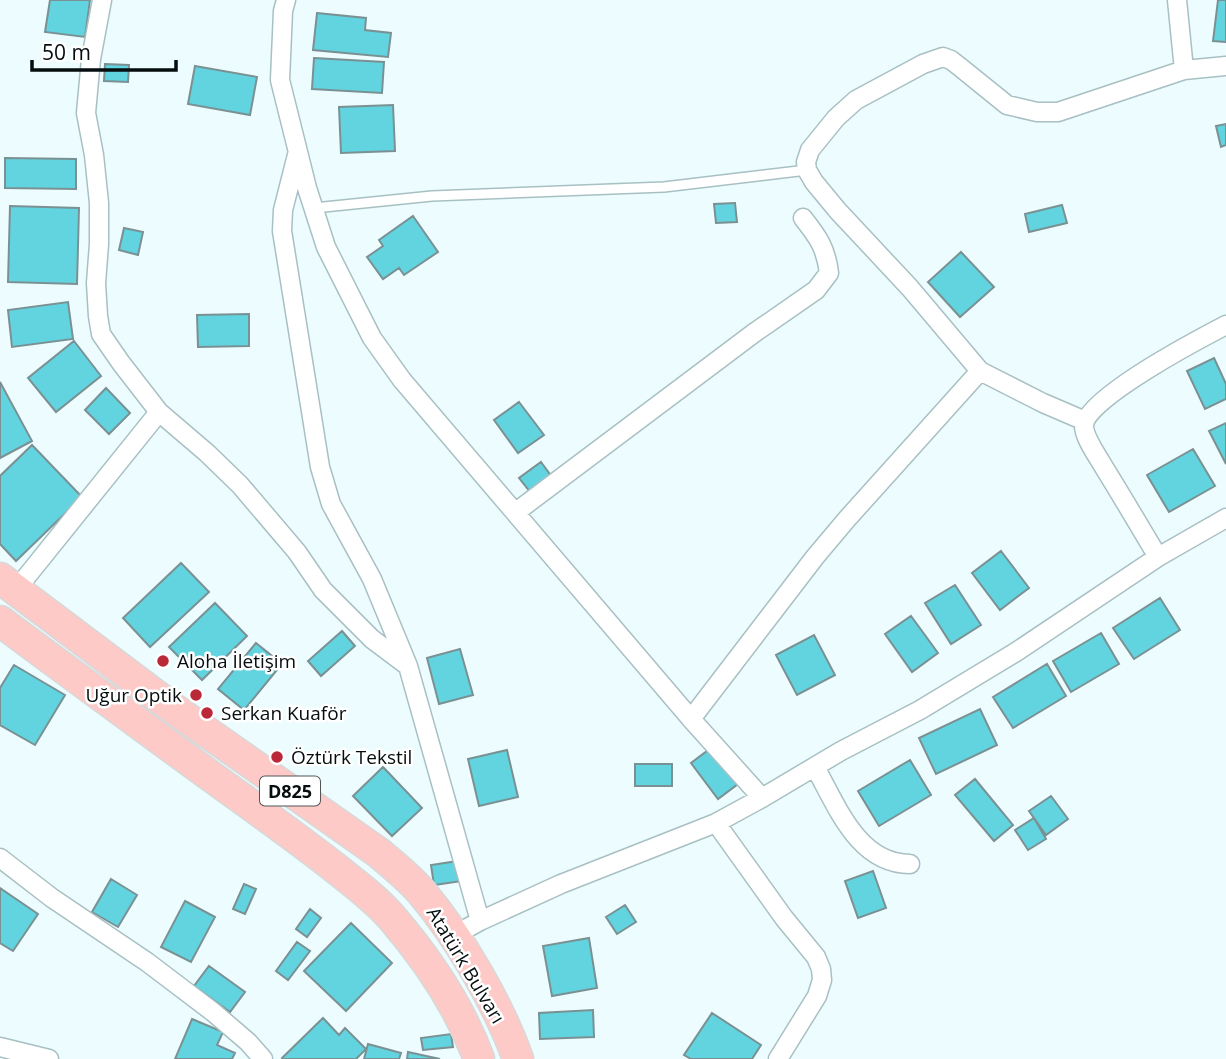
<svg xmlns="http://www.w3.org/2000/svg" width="1226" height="1059" viewBox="0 0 1226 1059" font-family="'Open Sans',sans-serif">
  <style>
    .building { fill: #62d4e0; stroke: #7a9194; stroke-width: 2 }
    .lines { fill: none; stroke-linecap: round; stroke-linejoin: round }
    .service-casing { stroke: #a8c0c3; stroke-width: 12 }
    .minor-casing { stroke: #a8c0c3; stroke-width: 21 }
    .trunk-casing { stroke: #d7d8d8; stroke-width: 33 }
    .service { stroke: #fff; stroke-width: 9 }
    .minor { stroke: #fff; stroke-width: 18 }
    .trunk { stroke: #fecac8; stroke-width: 30 }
    .poi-dot { fill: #ba2938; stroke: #fff; stroke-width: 2.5 }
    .labels { text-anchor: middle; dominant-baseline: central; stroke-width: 5; stroke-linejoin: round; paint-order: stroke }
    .shield { fill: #fff; stroke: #505656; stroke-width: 2 }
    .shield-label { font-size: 18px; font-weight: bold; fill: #050d0e }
    .poi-label { font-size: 19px; fill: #050d0e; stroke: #fff; text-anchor: start }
    .street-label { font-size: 19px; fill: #050d0e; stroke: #fff }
  </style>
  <rect width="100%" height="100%" fill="#edfcfe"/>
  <path class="building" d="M50,0h40l-5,37 -40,-5z
    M1218,0h8v42l-13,-1z
    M317,13l49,5 -1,12 26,3 -3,24 -75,-7z
    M314,58l70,4 -2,31 -70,-4z
    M105,64l24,1 -1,17 -24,-1z
    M195,66l62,11 -7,38 -62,-11z
    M393,105l2,46 -54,2 -2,-46z
    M1226,124v21l-5,2 -5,-21z
    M5,158l71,1v30l-71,-1z
    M735,203l2,19 -21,1 -2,-19z
    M1062,205l5,18 -38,9 -4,-18z
    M10,206l69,2 -2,76 -69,-2z
    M413,216l25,36 -34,23 -5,-7 -16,11 -16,-22 16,-11 -4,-6z
    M124,228l19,4 -5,23 -19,-5z
    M961,252l33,35 -34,30 -32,-35z
    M68,302l5,37 -61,8 -4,-37z
    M249,314v32l-51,1 -1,-32z
    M74,341l27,35 -45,36 -28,-34z
    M1214,358l12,26v15l-21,10 -18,-38z
    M0,382l32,59 -32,17z
    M106,388l24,25 -21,21 -24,-24z
    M519,402l25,33 -26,18 -24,-33z
    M1226,423v41l-17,-33z
    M32,445l50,52 -66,64 -16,-17v-68z
    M1193,449l22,37 -46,26 -22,-37z
    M541,462l11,15 -21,16 -12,-15z
    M1001,551l28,37 -29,22 -28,-37z
    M181,563l28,29 -59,55 -27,-29z
    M955,585l26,40 -30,19 -26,-41z
    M1160,598l20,32 -46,29 -21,-31z
    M215,603l32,33 -45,44 -33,-33z
    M911,616l27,37 -26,19 -27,-38z
    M342,631l13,15 -34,30 -13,-15z
    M1101,633l18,31 -48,28 -18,-31z
    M814,635l21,40 -38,20 -21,-40z
    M256,643l26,21 -38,46 -26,-21z
    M460,649l13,46 -34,9 -12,-46z
    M1047,664l19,32 -53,32 -20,-31z
    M14,665l51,30 -30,50 -35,-20v-37z
    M980,709l17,36 -61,29 -17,-36z
    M711,748l27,36 -20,15 -27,-36z
    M507,750l11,47 -39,9 -11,-47z
    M910,760l21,35 -52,31 -21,-35z
    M635,764h37v22h-37z
    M383,767l39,41 -30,28 -39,-40z
    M975,779l38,46 -19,16 -39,-46z
    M1051,796l17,23 -22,16 -17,-24z
    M1034,818l12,21 -18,11 -13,-20z
    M458,861l4,20 -28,4 -3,-20z
    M873,871l13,37 -28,10 -13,-37z
    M111,879l26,16 -19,32 -26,-15z
    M244,884l12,5 -11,25 -12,-5z
    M0,888l38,26 -25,37 -13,-8z
    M185,901l30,16 -24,45 -30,-15z
    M625,905l11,17 -19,12 -11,-17z
    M310,909l11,9 -14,19 -11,-8z
    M351,923l41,40 -46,48 -42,-40z
    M589,938l8,50 -45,8 -9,-50z
    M297,942l13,9 -22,29 -12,-9z
    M209,966l36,26 -15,20 -36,-26z
    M593,1010l1,27 -54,2 -1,-26z
    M712,1013l49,32 -9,14h-61l-7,-4z
    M323,1018l16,17 6,-7 21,21 -10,10h-73l-1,-1z
    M192,1019l31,13 -6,13 18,8 -3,6h-57z
    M451,1034l2,13 -30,3 -2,-12z
    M368,1044l33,9 -2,6h-35z
    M408,1052l32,7h-33z"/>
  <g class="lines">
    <g class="service-casing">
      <path id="service" d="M314,208l118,-12 232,-9 143,-17"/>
    </g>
    <g class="minor-casing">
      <path id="minor" d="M102,0l-11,59 -5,54 8,42 5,48v41l-3,39 2,33 3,18 20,29 38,49 48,41 33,32 57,67 26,38 49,49 36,27 72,255
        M286,0l-3,11 -3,69 27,108 19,59 46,91 30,42 289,339 71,79
        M1177,0l7,70
        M297,155l-14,55 -1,21 38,236 11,37 41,75 36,87
        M1085,421l-42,-18 -63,-32 -70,-83 -72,-77 -24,-29 -7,-12 -1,-8 4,-12 26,-32 20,-18 67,-36 20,-7 8,3 9,7 47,38 30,7h21l126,-42 42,-4
        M516,512l238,-179 62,-43 13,-17c-3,-25 -11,-36 -26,-55
        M1158,557c-18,-30 -35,-59 -53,-88 -6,-11 -21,-31 -21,-43 0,-27 117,-88 142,-101
        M15,591l144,-179
        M691,719l124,-162 32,-38 133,-148
        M815,767c22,39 43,97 95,97
        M716,823l68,95 32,39 5,12 1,11 -5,16 -39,63
        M0,858l52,40 95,64 66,50 35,30 15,17
        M453,936l27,-15 81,-37 155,-61 46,-25 79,-47 79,-41 96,-58 142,-95 68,-39
        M0,1047l49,12"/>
    </g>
    <g class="trunk-casing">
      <path id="trunk" d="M0,578l174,131 205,144c15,13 31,25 44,41 36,43 76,111 95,165
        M0,621c68,51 137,101 205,151 43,31 87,62 129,95 20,16 42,32 59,52 35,41 67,89 86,140"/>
    </g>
    <use href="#service" class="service"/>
    <use href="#minor" class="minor"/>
    <use href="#trunk" class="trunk"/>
  </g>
  <g class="poi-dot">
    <circle cx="163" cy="661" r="7"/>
    <circle cx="196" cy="695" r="7"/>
    <circle cx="207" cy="713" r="7"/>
    <circle cx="277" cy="757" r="7"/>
  </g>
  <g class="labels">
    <rect class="shield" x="260" y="776.5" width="60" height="29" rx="5"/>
    <g class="shield-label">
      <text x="290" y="791">D825</text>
    </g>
    <g class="poi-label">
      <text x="177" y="661">Aloha İletişim</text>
      <text x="182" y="695" text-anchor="end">Uğur Optik</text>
      <text x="221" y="713">Serkan Kuaför</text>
      <text x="291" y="757">Öztürk Tekstil</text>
    </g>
    <g class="street-label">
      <text transform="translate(466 965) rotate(59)">Atatürk Bulvarı</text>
    </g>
  </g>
  <path d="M32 60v10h144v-10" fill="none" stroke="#050d0e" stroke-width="3.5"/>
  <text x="42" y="60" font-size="21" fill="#050d0e" stroke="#ffffff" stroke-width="5" paint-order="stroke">50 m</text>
</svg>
